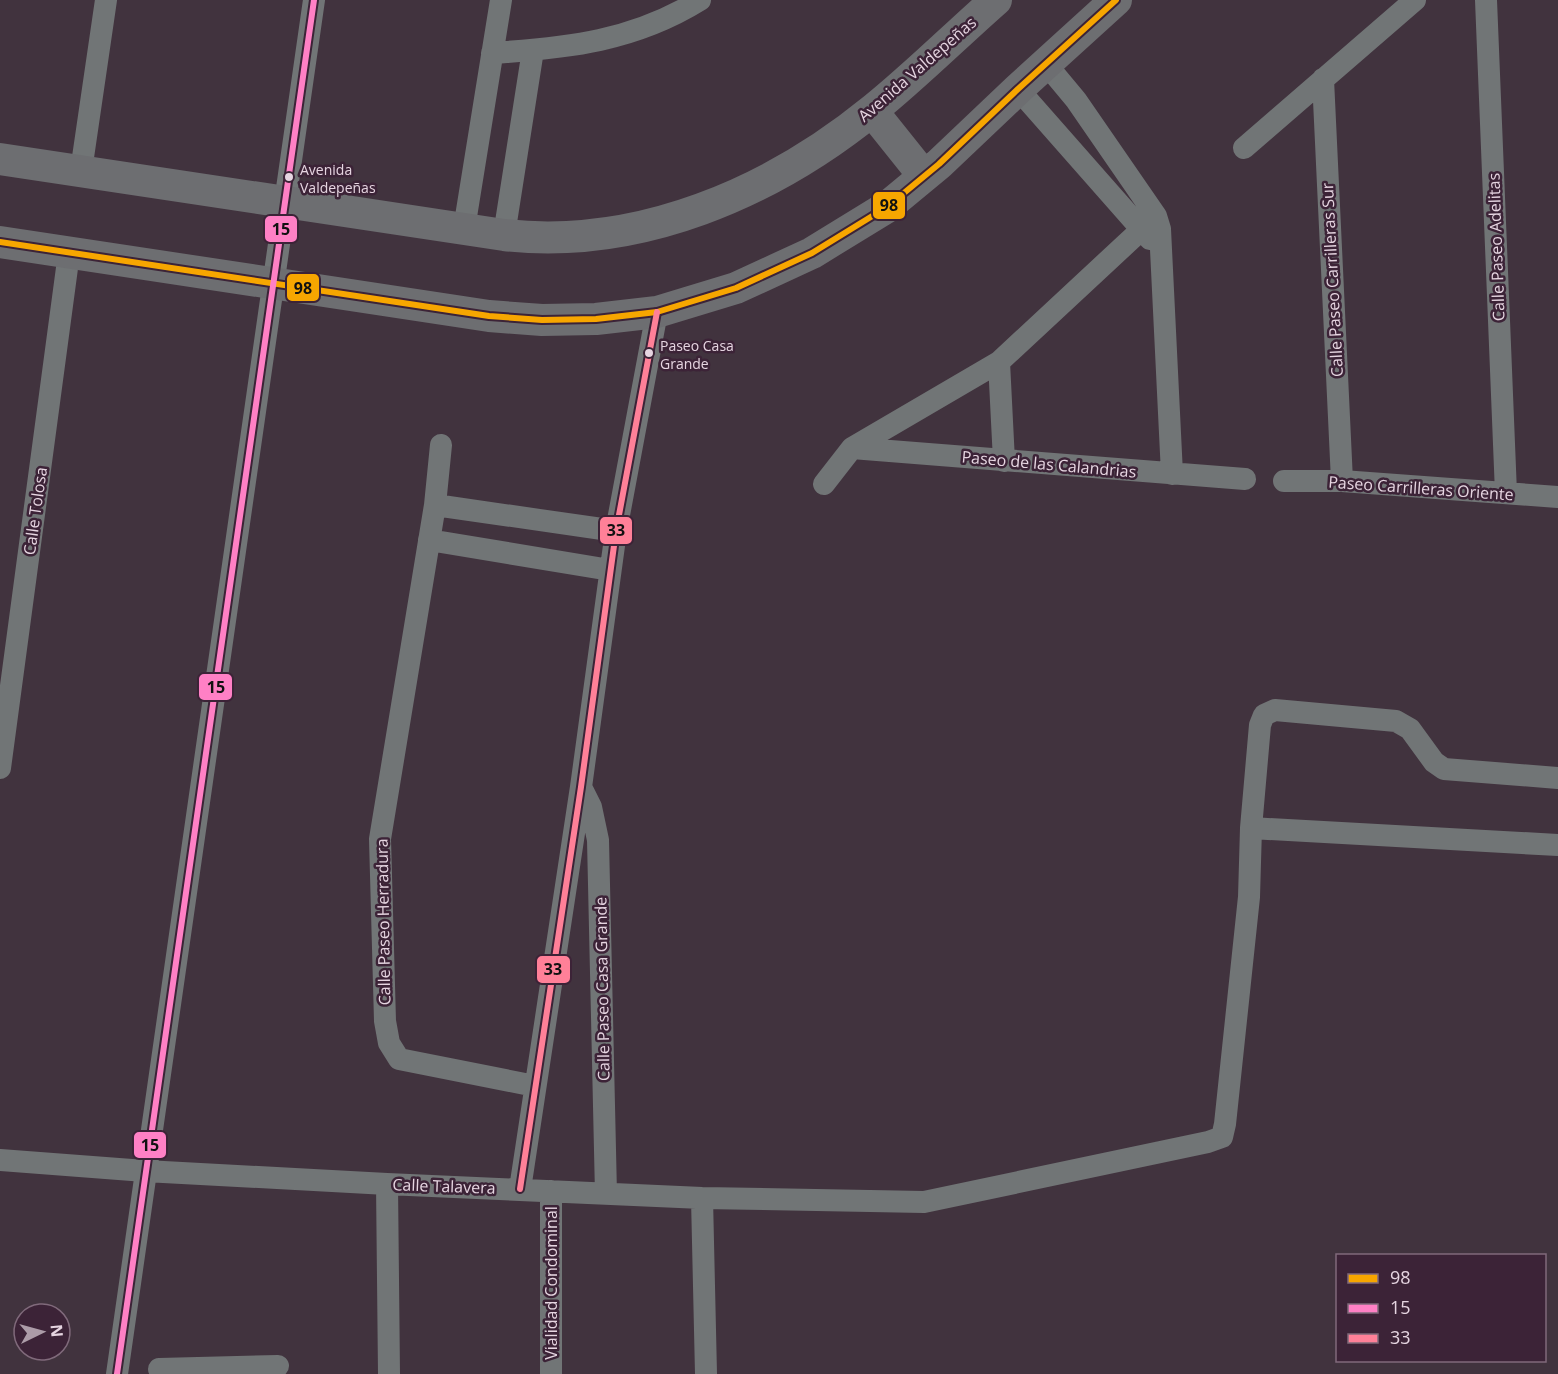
<svg xmlns="http://www.w3.org/2000/svg" width="1558" height="1374" viewBox="0 0 1558 1374" font-family="'Open Sans',sans-serif">
  <style>
    .lines { fill: none; stroke-linecap: round; stroke-linejoin: round }
    .street { stroke: #717576; stroke-width: 22 }
    .secondary { stroke: #6d6e71; stroke-width: 32 }
    .bus-1-casing { stroke: #3c2337; stroke-width: 10 }
    .bus-2-casing { stroke: #3c2337; stroke-width: 10 }
    .bus-3-casing { stroke: #3c2337; stroke-width: 10 }
    .bus-1 { stroke: #f7a600; stroke-width: 6 }
    .bus-2 { stroke: #ff80c5; stroke-width: 6 }
    .bus-3 { stroke: #ff8098; stroke-width: 6 }
    .bus-dot { fill: #e6d5e1; stroke: #3c2337; stroke-width: 2 }
    .labels { text-anchor: middle; dominant-baseline: central; stroke-width: 5; stroke-linejoin: round; paint-order: stroke }
    .bus-label { font-size: 14px; fill: #e6d5e1; stroke: #3c2337; text-anchor: start }
    .street-label { font-size: 16px; fill: #e6d5e1; stroke: #3c2337 }
    .line-badge { stroke: #3c2337; stroke-width: 2 }
    .pale-badge-label { font-size: 16px; text-anchor: middle; font-weight: bold; fill: #111 }
  </style>
  <rect width="100%" height="100%" fill="#41333e"/>
  <g class="lines">
    <path class="street" d="M1486,0l20,493
      M492,53c76,-5 142,-12 208,-53
      M1046,64l30,36 80,116 4,13 12,245
      M1323,79l19,402
      M1018,89l132,150
      M1244,148l171,-148
      M81,171l25,-171
      M464,229l37,-229
      M504,235l29,-185
      M999,362l5,99
      M441,445l-6,60 -55,334 5,182 4,22 10,16 136,27
      M852,448l393,31
      M1284,481h58l216,16
      M824,484l28,-36 147,-86 157,-146
      M435,505l181,26
      M429,540l181,30
      M0,768l69,-515
      M582,789l9,18 7,33 8,354
      M1251,828l307,17
      M0,1160l145,11 242,13 315,14 222,4 284,-60 14,-5 3,-13 24,-227 2,-69 9,-103 4,-10 11,-5 121,11 14,8 24,33 10,7 114,9
      M387,1184l2,190
      M520,1189l61,-402 35,-256 41,-219
      M551,1191v183
      M702,1198l4,176
      M159,1369l119,-3
      M117,1374l197,-1374"/>
    <path class="secondary" d="M872,111l52,65
      M0,159l504,76c135,15 267,-42 370,-126 42,-34 81,-73 122,-109
      M0,242l489,74 53,4 54,-1 61,-7 79,-24 76,-35 75,-46 52,-43 79,-75 98,-89"/>
    <g class="bus-1-casing">
      <path id="bus-1" d="M0,242l489,74 53,4 54,-1 61,-7 79,-24 76,-35 75,-46 52,-43 79,-75 98,-89"/>
    </g>
    <g class="bus-2-casing">
      <path id="bus-2" d="M117,1374l197,-1374"/>
    </g>
    <g class="bus-3-casing">
      <path id="bus-3" d="M520,1189l61,-402 35,-256 41,-219"/>
    </g>
    <use href="#bus-1" class="bus-1"/>
    <use href="#bus-2" class="bus-2"/>
    <use href="#bus-3" class="bus-3"/>
  </g>
  <g class="bus-dot">
    <circle cx="289" cy="177" r="5"/>
    <circle cx="649" cy="353" r="5"/>
  </g>
  <g class="labels">
    <g class="bus-label">
      <text x="300" y="169">Avenida<tspan x="300" dy="18">Valdepeñas</tspan></text>
      <text x="660" y="345">Paseo Casa<tspan x="660" dy="18">Grande</tspan></text>
    </g>
    <g class="street-label">
      <text transform="translate(917 69) rotate(-41)">Avenida Valdepeñas</text>
      <text transform="translate(1496 247) rotate(-92)">Calle Paseo Adelitas</text>
      <text transform="translate(1332 280) rotate(-93)">Calle Paseo Carrilleras Sur</text>
      <text transform="translate(1049 464) rotate(5)">Paseo de las Calandrias</text>
      <text transform="translate(1421 488) rotate(4)">Paseo Carrilleras Oriente</text>
      <text transform="translate(35 511) rotate(-82)">Calle Tolosa</text>
      <text transform="translate(383 922) rotate(-91)">Calle Paseo Herradura</text>
      <text transform="translate(602 989) rotate(-91)">Calle Paseo Casa Grande</text>
      <text transform="translate(444 1186) rotate(2)">Calle Talavera</text>
      <text transform="translate(551 1283) rotate(-90)">Vialidad Condominal</text>
    </g>
  </g>
  <g class="line-badge">
    <rect x="872" y="191" width="34" height="29" rx="6" fill="#f7a600"/>
    <rect x="264" y="215" width="34" height="28" rx="6" fill="#ff80c5"/>
    <rect x="286" y="273" width="34" height="29" rx="6" fill="#f7a600"/>
    <rect x="599" y="516" width="34" height="29" rx="6" fill="#ff8098"/>
    <rect x="198" y="673" width="35" height="28" rx="6" fill="#ff80c5"/>
    <rect x="536" y="955" width="35" height="29" rx="6" fill="#ff8098"/>
    <rect x="133" y="1131" width="34" height="28" rx="6" fill="#ff80c5"/>
  </g>
  <g class="pale-badge-label">
    <text x="889" y="211">98</text>
    <text x="281" y="235">15</text>
    <text x="303" y="294">98</text>
    <text x="616" y="536">33</text>
    <text x="216" y="693">15</text>
    <text x="553" y="975">33</text>
    <text x="150" y="1151">15</text>
  </g>
  <rect x="1336" y="1254" width="210" height="108" fill="#3c2337" stroke="#806a7b" stroke-width="1.5"/>
  <rect x="1348" y="1274" width="30" height="9" fill="#f7a600" stroke="#806a7b" stroke-width="1.5"/>
  <text x="1390" y="1284" font-size="18" fill="#e6d5e1">98</text>
  <rect x="1348" y="1304" width="30" height="9" fill="#ff80c5" stroke="#806a7b" stroke-width="1.5"/>
  <text x="1390" y="1314" font-size="18" fill="#e6d5e1">15</text>
  <rect x="1348" y="1334" width="30" height="9" fill="#ff8098" stroke="#806a7b" stroke-width="1.5"/>
  <text x="1390" y="1344" font-size="18" fill="#e6d5e1">33</text>
  <g transform="translate(42 1332) rotate(85)"><circle r="28" fill="#3c2337" stroke="#806a7b" stroke-width="1.5"/>
  <path d="M0-4.5L10 22L0 15L-10 22Z" fill="#ac9ca8"/>
  <text y="-9" font-size="16" font-weight="bold" text-anchor="middle" fill="#e6d5e1">N</text>
  </g>
</svg>
